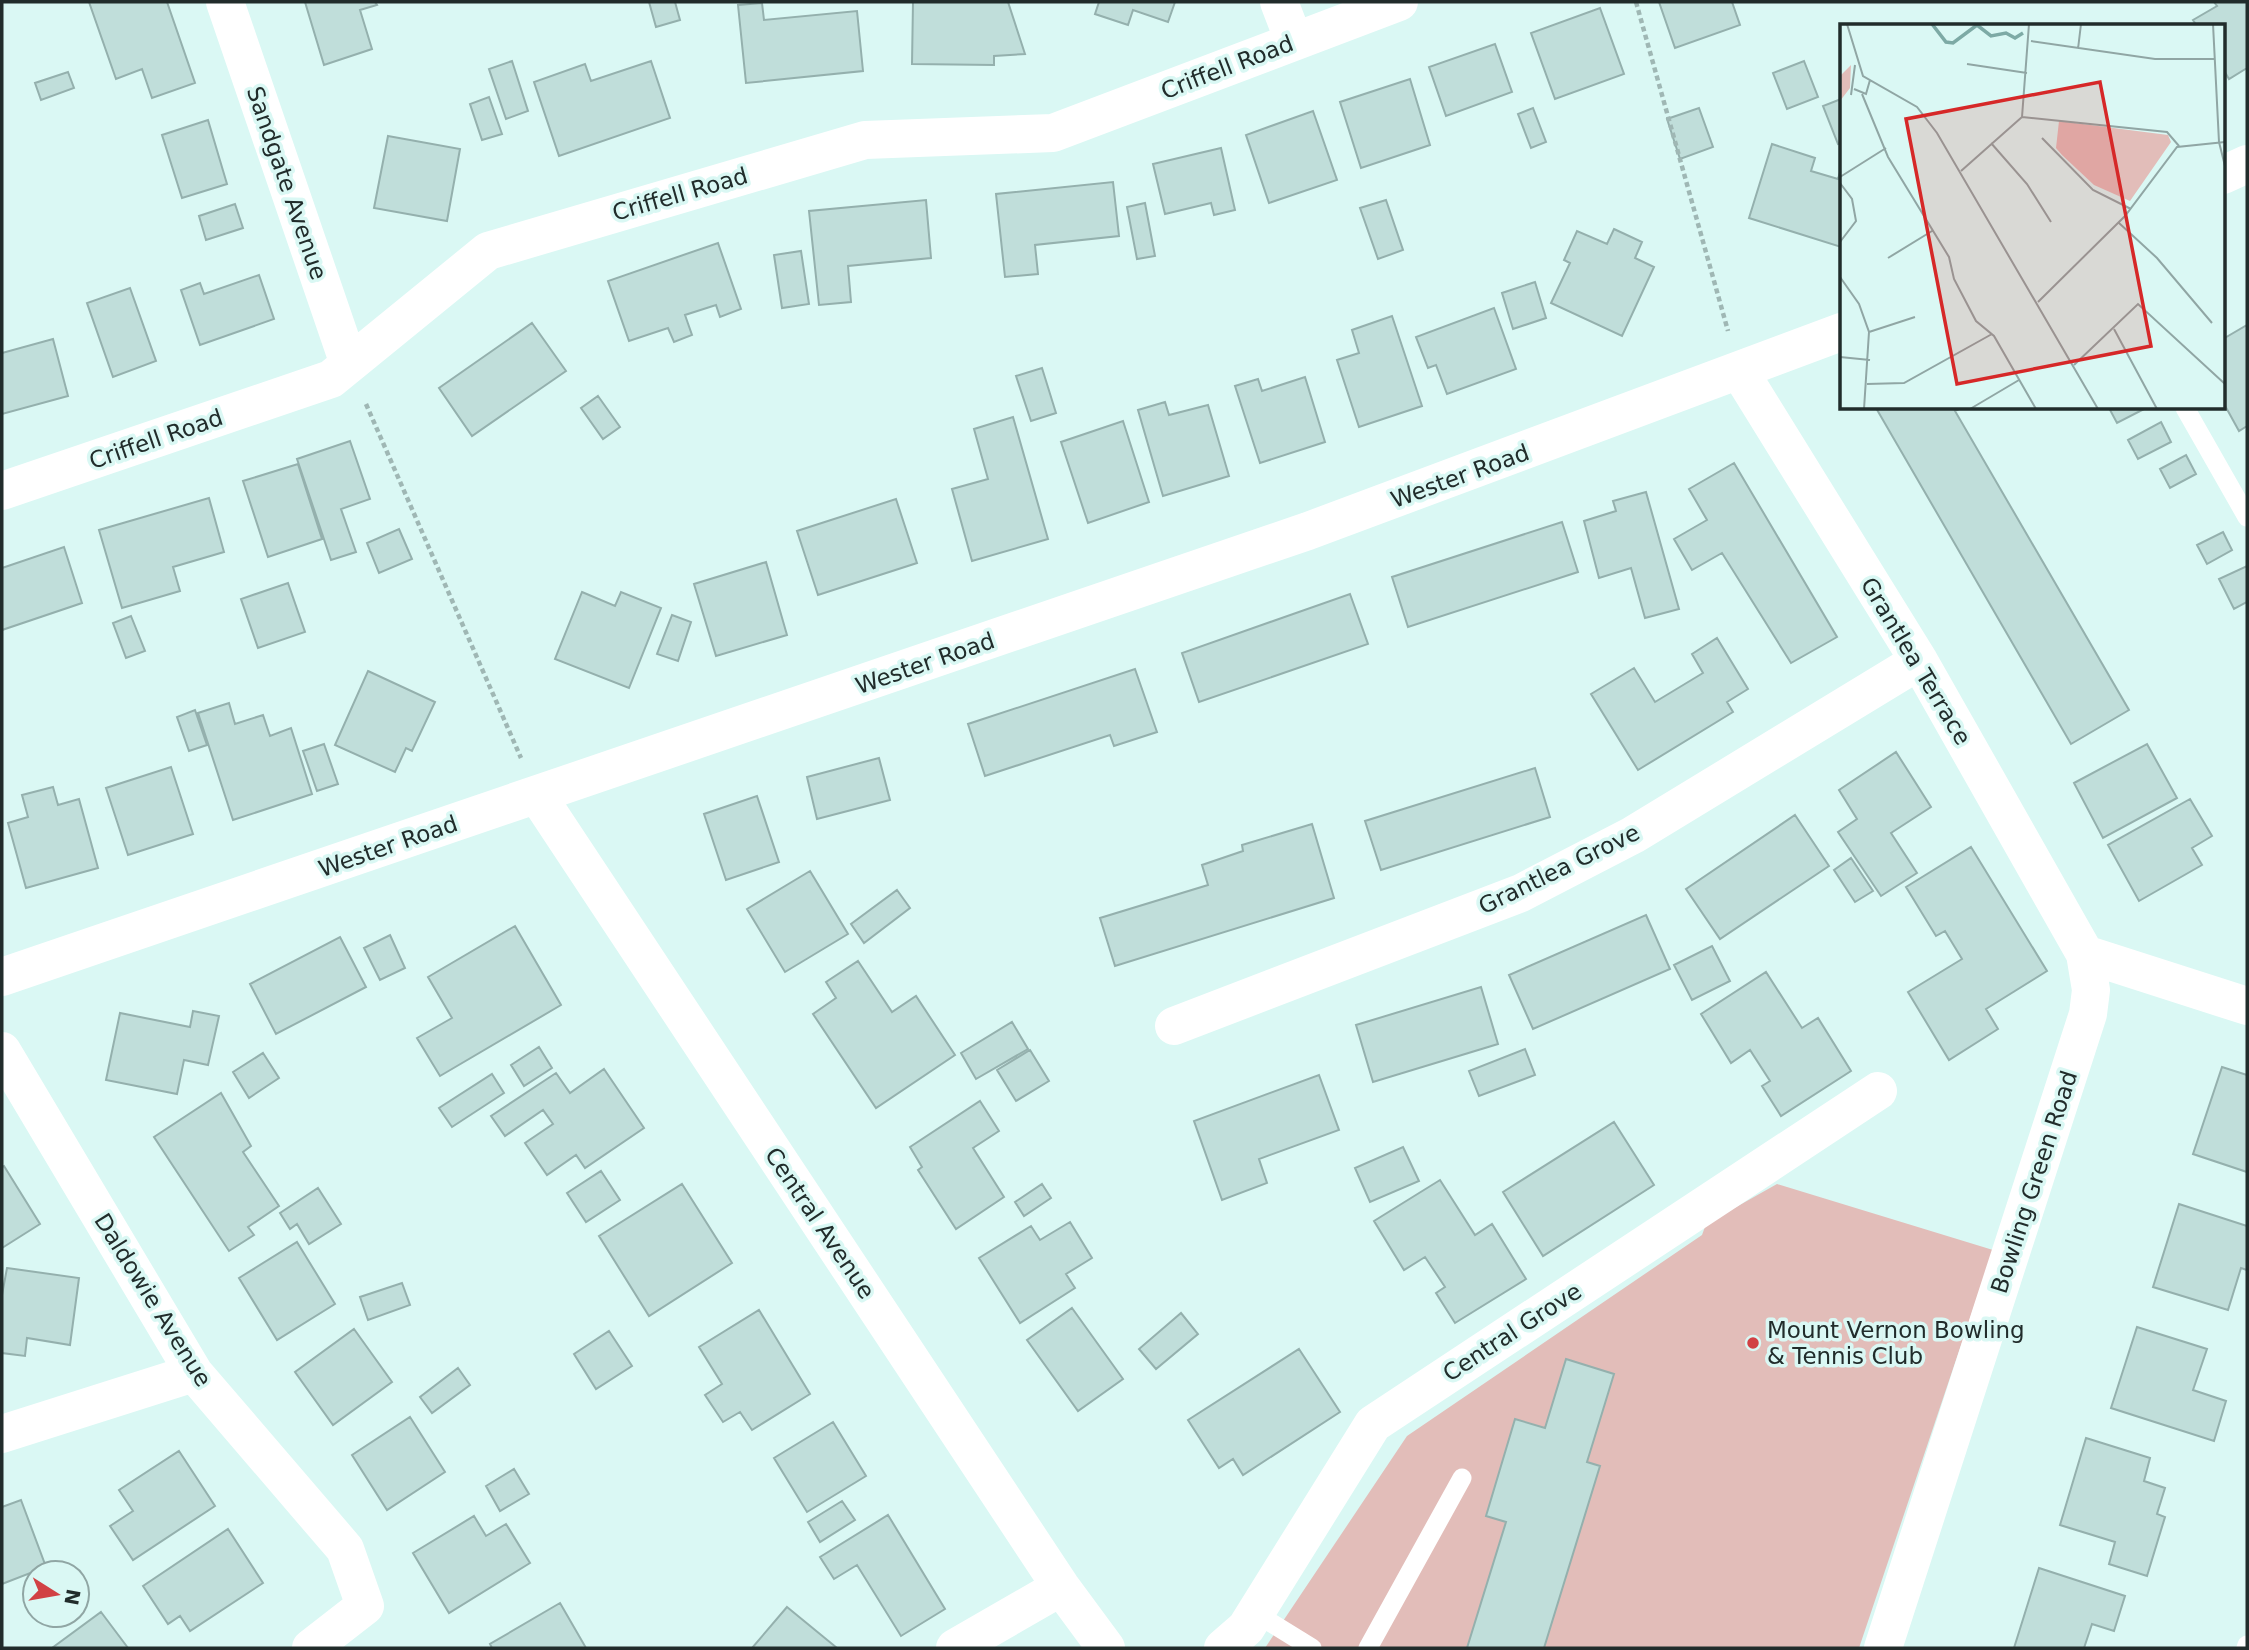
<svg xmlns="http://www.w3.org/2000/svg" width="2249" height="1650" viewBox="0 0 2249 1650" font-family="'DejaVu Sans',sans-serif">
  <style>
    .green { fill: #e2bdb9 }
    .building { fill: #c0deda; stroke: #94b0ad; stroke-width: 2 }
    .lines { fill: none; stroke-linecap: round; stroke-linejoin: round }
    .path { stroke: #9fb7b4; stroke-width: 4.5; stroke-dasharray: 5 3.5; stroke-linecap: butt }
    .lane { stroke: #fff; stroke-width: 19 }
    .street { stroke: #fff; stroke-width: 38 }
    .poi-dot { fill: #d14144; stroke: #daf8f4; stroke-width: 2.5 }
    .labels { text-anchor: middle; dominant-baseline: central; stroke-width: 7; stroke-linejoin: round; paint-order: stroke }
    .street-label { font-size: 23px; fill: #212c2b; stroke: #daf8f4 }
    .poi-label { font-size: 23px; fill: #212c2b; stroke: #daf8f4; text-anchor: start }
    .inset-river { fill: none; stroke: #7daaa5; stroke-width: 3.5 }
    .inset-road { fill: none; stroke: #90a6a4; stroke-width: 2 }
    .view { fill: #d62828; fill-opacity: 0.15; stroke: #d62828; stroke-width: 3.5 }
    .inset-edge { fill: none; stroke: #212c2b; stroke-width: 3.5 }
  </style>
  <rect width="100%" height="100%" fill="#daf8f4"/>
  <path class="green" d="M1777,1184l216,66 -134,398h-594l142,-212 295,-201 4,-11z"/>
  <path class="building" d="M89,2h78l28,81 -43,15 -10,-29 -26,10z
    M305,2h70l2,3 -17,5 12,39 -48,16z
    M649,2h26l5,18 -24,7z
    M913,2h95l17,52 -31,2v9l-82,-1z
    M1099,2h76l-7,20 -35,-12 -5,15 -33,-11z
    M1659,2h73l8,23 -65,23z
    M2214,2h33v66l-18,11 -6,-10v-43h-26l-4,-6 24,-14z
    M762,3l2,17 93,-9 6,60 -117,12 -8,-78z
    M1600,8l24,66 -69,25 -24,-66z
    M1495,44l17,48 -66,24 -17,-49z
    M512,61l16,50 -22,8 -17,-50z
    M651,61l19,57 -111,38 -25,-74 51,-18 6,17z
    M1804,61l14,36 -31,12 -14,-36z
    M68,72l6,16 -33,12 -6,-17z
    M1410,79l20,66 -69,23 -21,-66z
    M489,97l13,37 -20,6 -12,-36z
    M1841,99v44l-3,1 -15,-38z
    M1533,108l13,34 -15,6 -13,-34z
    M1699,108l14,39 -33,12 -13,-40z
    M1313,111l24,69 -68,23 -23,-68z
    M208,120l19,64 -45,14 -20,-63z
    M388,136l72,13 -13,72 -73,-13z
    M1772,144l43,14 -4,13 27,8 3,-10v78l-92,-29z
    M1221,148l14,62 -21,5 -3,-12 -46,11 -12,-50z
    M1113,182l6,54 -84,9 3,29 -33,3 -9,-83z
    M926,200l5,58 -83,8 3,36 -32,3 -10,-94z
    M1386,200l17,50 -25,9 -18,-51z
    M1145,203l10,53 -18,3 -10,-52z
    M235,204l8,24 -37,12 -7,-24z
    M1614,229l28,13 -7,16 19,9 -32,69 -71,-33 19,-40 -6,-3 13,-29 30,13z
    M718,243l23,66 -21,8 -4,-12 -31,10 7,20 -18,7 -6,-14 -39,13 -21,-60z
    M801,251l8,53 -27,4 -8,-53z
    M259,275l15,44 -74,26 -19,-55 19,-7 4,11z
    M1535,282l11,36 -33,11 -11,-36z
    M130,288l26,73 -43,16 -26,-74z
    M1494,308l22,61 -69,25 -11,-29 -8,3 -12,-31z
    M1392,316l30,90 -63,21 -22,-67 22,-7 -7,-23z
    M532,323l34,48 -94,65 -33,-48z
    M2247,325v101l-8,5 -16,-29v-63z
    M53,339l15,57 -66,18v-61z
    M1042,368l14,45 -25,8 -15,-45z
    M1305,377l20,65 -65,21 -25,-77 23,-7 4,12z
    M598,396l22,31 -17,12 -22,-31z
    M1165,402l4,13 39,-10 21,71 -66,20 -25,-86z
    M1876,408h85l-6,3 174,299 -58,34z
    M2109,408h37l-29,15z
    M1013,417l35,122 -76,22 -20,-72 36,-10 -14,-50z
    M1123,421l26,81 -61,21 -27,-81z
    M2161,422l10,20 -33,17 -10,-19z
    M350,441l20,58 -29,10 15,43 -25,8 -34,-101z
    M2186,455l10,19 -26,14 -10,-19z
    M1734,463l103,174 -46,26 -69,-110 -30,17 -18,-31 33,-19 -18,-31z
    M298,464l24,75 -54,18 -25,-76z
    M1646,492l33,117 -34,9 -14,-50 -32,10 -15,-57 32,-10 -3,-10z
    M209,498l15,54 -51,15 7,24 -58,17 -23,-78z
    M896,499l21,64 -99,32 -21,-64z
    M1562,522l16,50 -170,55 -16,-50z
    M399,529l13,30 -33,14 -12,-30z
    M2223,532l9,18 -25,14 -10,-19z
    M64,547l18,56 -80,27v-62z
    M766,562l21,73 -71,21 -22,-72z
    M2247,566v36l-13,7 -15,-30z
    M288,583l17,49 -47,16 -17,-49z
    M582,592l33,14 6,-14 40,16 -32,80 -74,-29z
    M1350,594l18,50 -169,58 -17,-49z
    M672,615l19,7 -13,39 -21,-7z
    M131,616l14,35 -19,7 -13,-35z
    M1717,638l31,51 -21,13 6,10 -95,58 -47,-76 43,-26 21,34 48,-29 -11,-19z
    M1135,669l22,63 -43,14 -4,-11 -125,41 -17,-52z
    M368,671l67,31 -23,49 -6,-3 -11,24 -60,-27z
    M229,703l6,21 28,-9 7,21 21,-8 21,66 -79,26 -35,-107z
    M195,710l12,35 -18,6 -12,-34z
    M324,744l14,40 -21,7 -14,-40z
    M2147,744l30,54 -74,40 -29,-55z
    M1896,752l35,55 -40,26 26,40 -36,23 -43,-64 19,-13 -18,-29z
    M879,758l11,42 -73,19 -10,-42z
    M171,767l22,67 -65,21 -22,-67z
    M1535,768l15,49 -169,53 -16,-49z
    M53,787l5,18 21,-6 19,69 -72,20 -18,-65 20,-6 -6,-22z
    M757,796l22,66 -53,18 -22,-66z
    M2190,799l22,37 -20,12 10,17 -63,36 -31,-56z
    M1795,815l34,51 -109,73 -34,-50z
    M1312,824l22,74 -219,68 -15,-48 108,-33 -6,-20 41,-14 -1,-6z
    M1971,847l76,124 -61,38 12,20 -49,31 -41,-68 54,-33 -17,-28 -9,5 -30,-49z
    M1851,858l22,33 -18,11 -21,-32z
    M810,871l38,63 -63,38 -38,-63z
    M897,890l13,18 -46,35 -13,-19z
    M1646,915l24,54 -137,60 -24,-54z
    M515,926l46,79 -121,71 -23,-38 35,-20 -24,-41z
    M390,935l15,33 -25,12 -16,-32z
    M340,937l26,50 -90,47 -26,-50z
    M1712,946l18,35 -38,19 -18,-35z
    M858,961l34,51 24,-16 39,59 -79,53 -63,-94 23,-16 -10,-16z
    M1766,972l36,56 16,-10 33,53 -70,45 -19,-30 8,-5 -20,-31 -19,13 -30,-49z
    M1481,987l17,57 -125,38 -17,-57z
    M193,1011l26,5 -11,49 -24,-5 -7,34 -71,-14 14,-67 70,14z
    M1012,1022l16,27 -52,30 -15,-26z
    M539,1047l13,21 -28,18 -13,-21z
    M1525,1049l10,26 -56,21 -10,-25z
    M1030,1050l19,31 -33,20 -19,-31z
    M263,1053l16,25 -30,20 -16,-26z
    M2222,1067l25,8v97l-54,-18z
    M604,1069l40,59 -59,40 -9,-13 -29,20 -22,-32 28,-19 -10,-14 -38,26 -14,-20 65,-43 14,20z
    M492,1074l12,19 -52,34 -13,-19z
    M1319,1075l20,55 -80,29 8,24 -45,17 -28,-79z
    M221,1093l30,53 -8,6 36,54 -31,21 6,8 -25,16 -75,-114z
    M980,1101l19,30 -26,17 31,49 -48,32 -38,-59 4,-3 -12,-20z
    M1614,1122l40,63 -111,71 -40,-64z
    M1403,1147l16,34 -49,21 -15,-34z
    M4,1166l36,58 -38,24v-81z
    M601,1171l19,29 -34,22 -19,-29z
    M1440,1180l35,55 17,-11 34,55 -71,44 -19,-30 9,-6 -20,-30 -21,13 -30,-49z
    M682,1184l50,79 -83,53 -50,-80z
    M1042,1184l9,14 -27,18 -9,-14z
    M318,1188l23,36 -32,20 -12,-20 -7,5 -10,-16z
    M2179,1204l68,22v44l-6,-2 -13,42 -75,-23z
    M1070,1222l22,36 -26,16 9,14 -55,35 -41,-65 52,-32 9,14z
    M297,1242l38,62 -58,36 -38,-62z
    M7,1268l72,10 -9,67 -43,-7 -2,18 -23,-3v-58z
    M402,1283l8,22 -42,15 -8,-23z
    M1072,1308l51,71 -45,32 -51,-71z
    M759,1310l51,84 -58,36 -12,-18 -17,10 -18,-27 17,-11 -23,-37z
    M1181,1313l17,21 -42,35 -17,-20z
    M2137,1327l70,22 -14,41 33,11 -12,40 -103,-33z
    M354,1329l38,53 -59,43 -38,-53z
    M609,1331l23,35 -36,23 -22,-35z
    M1299,1349l41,63 -97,63 -10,-16 -14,9 -31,-48z
    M1566,1359l48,15 -27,88 13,4 -56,182h-77l39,-126 -20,-6 29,-97 30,9z
    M458,1368l12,17 -38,28 -12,-16z
    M410,1417l35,55 -58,38 -35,-55z
    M833,1422l33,54 -59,36 -33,-54z
    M2086,1438l64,20 -6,23 21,7 -8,26 8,3 -18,59 -38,-12 6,-22 -55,-17z
    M179,1451l36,55 -82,54 -23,-34 23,-15 -14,-21z
    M514,1469l15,25 -29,17 -14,-25z
    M21,1500l25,67 -44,17v-77z
    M842,1501l13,19 -35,22 -12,-20z
    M888,1515l57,94 -44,27 -44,-71 -23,14 -14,-22z
    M474,1516l12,20 20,-12 24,39 -81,50 -36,-60z
    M228,1529l35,54 -73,48 -10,-15 -12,8 -25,-38z
    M2039,1568l86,28 -11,35 -22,-7 -8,24h-70z
    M560,1603l26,45h-94l-2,-4z
    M787,1607l50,41h-85z
    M101,1612l27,36h-76z"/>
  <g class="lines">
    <path class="path" d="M1636,2l92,329
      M366,404l155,354"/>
    <path class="lane" d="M2185,408l62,109
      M1255,1613l57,35
      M1368,1648l94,-170
      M2246,1648l1,-3"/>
    <path class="street" d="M225,2l124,362
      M1279,2l15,39
      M2223,175l24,-11
      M1740,372l179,289 166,293 6,36 -3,24 -205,634
      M2,491l329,-112 157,-128 377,-111 188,-7 346,-131
      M537,795l524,792 45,61
      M2085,954l162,52
      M2,977l1306,-446 533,-199
      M1174,1026l347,-133 112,-58 286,-174
      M2,1051l192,322 151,176 20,57 -54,42
      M2,1434l192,-61
      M955,1648l106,-61
      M1223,1648l23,-20 127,-204 505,-333"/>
  </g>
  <circle class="poi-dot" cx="1753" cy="1343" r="7"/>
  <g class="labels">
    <g class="street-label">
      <text transform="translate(1227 67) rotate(-21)">Criffell Road</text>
      <text transform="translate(287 183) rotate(71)">Sandgate Avenue</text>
      <text transform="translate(680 194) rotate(-16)">Criffell Road</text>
      <text transform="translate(156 439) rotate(-19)">Criffell Road</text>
      <text transform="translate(1460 476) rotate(-20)">Wester Road</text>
      <text transform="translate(1916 661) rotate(59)">Grantlea Terrace</text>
      <text transform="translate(925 663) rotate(-19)">Wester Road</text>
      <text transform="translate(388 846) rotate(-19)">Wester Road</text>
      <text transform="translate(1559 869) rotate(-26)">Grantlea Grove</text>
      <text transform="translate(2034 1182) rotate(-72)">Bowling Green Road</text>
      <text transform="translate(820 1223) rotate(56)">Central Avenue</text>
      <text transform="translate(153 1300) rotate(58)">Daldowie Avenue</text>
      <text transform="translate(1512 1332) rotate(-33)">Central Grove</text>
    </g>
    <g class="poi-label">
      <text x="1767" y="1330">Mount Vernon Bowling<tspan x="1767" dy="26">&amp; Tennis Club</tspan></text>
    </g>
  </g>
  <g transform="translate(1840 24)">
    <rect width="385" height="385" fill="#daf8f4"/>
    <path d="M11,41l-1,23 -10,13v-25zM219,97l109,14 3,7 -41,59 -36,-16 -32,-30 -6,-7z" fill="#e2bdb9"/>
    <path class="inset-river" d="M92,0l14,18 7,1 24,-18 14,11 15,-3 9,5 8,-5"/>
    <path class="inset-road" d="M7,0l16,52 54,31 20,26 161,276M373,0l6,118 6,24M191,17l124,18h59M238,25l3,-25M127,40l60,9M14,65l12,5 4,-14M22,70l26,63 61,100 5,22 22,42 18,15 42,73M11,71l4,-30M182,93l145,15 12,14M182,93l7,-93M202,114l51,52 38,19M151,119l36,41 24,38M121,147l61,-54M0,153l46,-29M0,159l12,16 4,22 -16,21M279,199l38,35 55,65M48,234l44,-27M0,253l19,27 10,28 -5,77M198,278l87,-86 52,-69 48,-5M274,305l43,80M29,308l46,-15M0,333l30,3M234,341l64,-61 87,80M27,360l37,-1 88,-49M130,385l49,-29"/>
    <path class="view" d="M260,58l51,264 -194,38 -51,-265z"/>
    <rect width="385" height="385" class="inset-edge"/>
  </g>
  <rect width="2249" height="1650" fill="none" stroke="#212c2b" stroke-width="7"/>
  <g transform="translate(56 1594) rotate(101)"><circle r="33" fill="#daf8f4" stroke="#90a6a4" stroke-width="2"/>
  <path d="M0-5L12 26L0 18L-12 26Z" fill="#d14144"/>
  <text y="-10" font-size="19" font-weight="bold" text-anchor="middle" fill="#212c2b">N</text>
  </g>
</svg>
